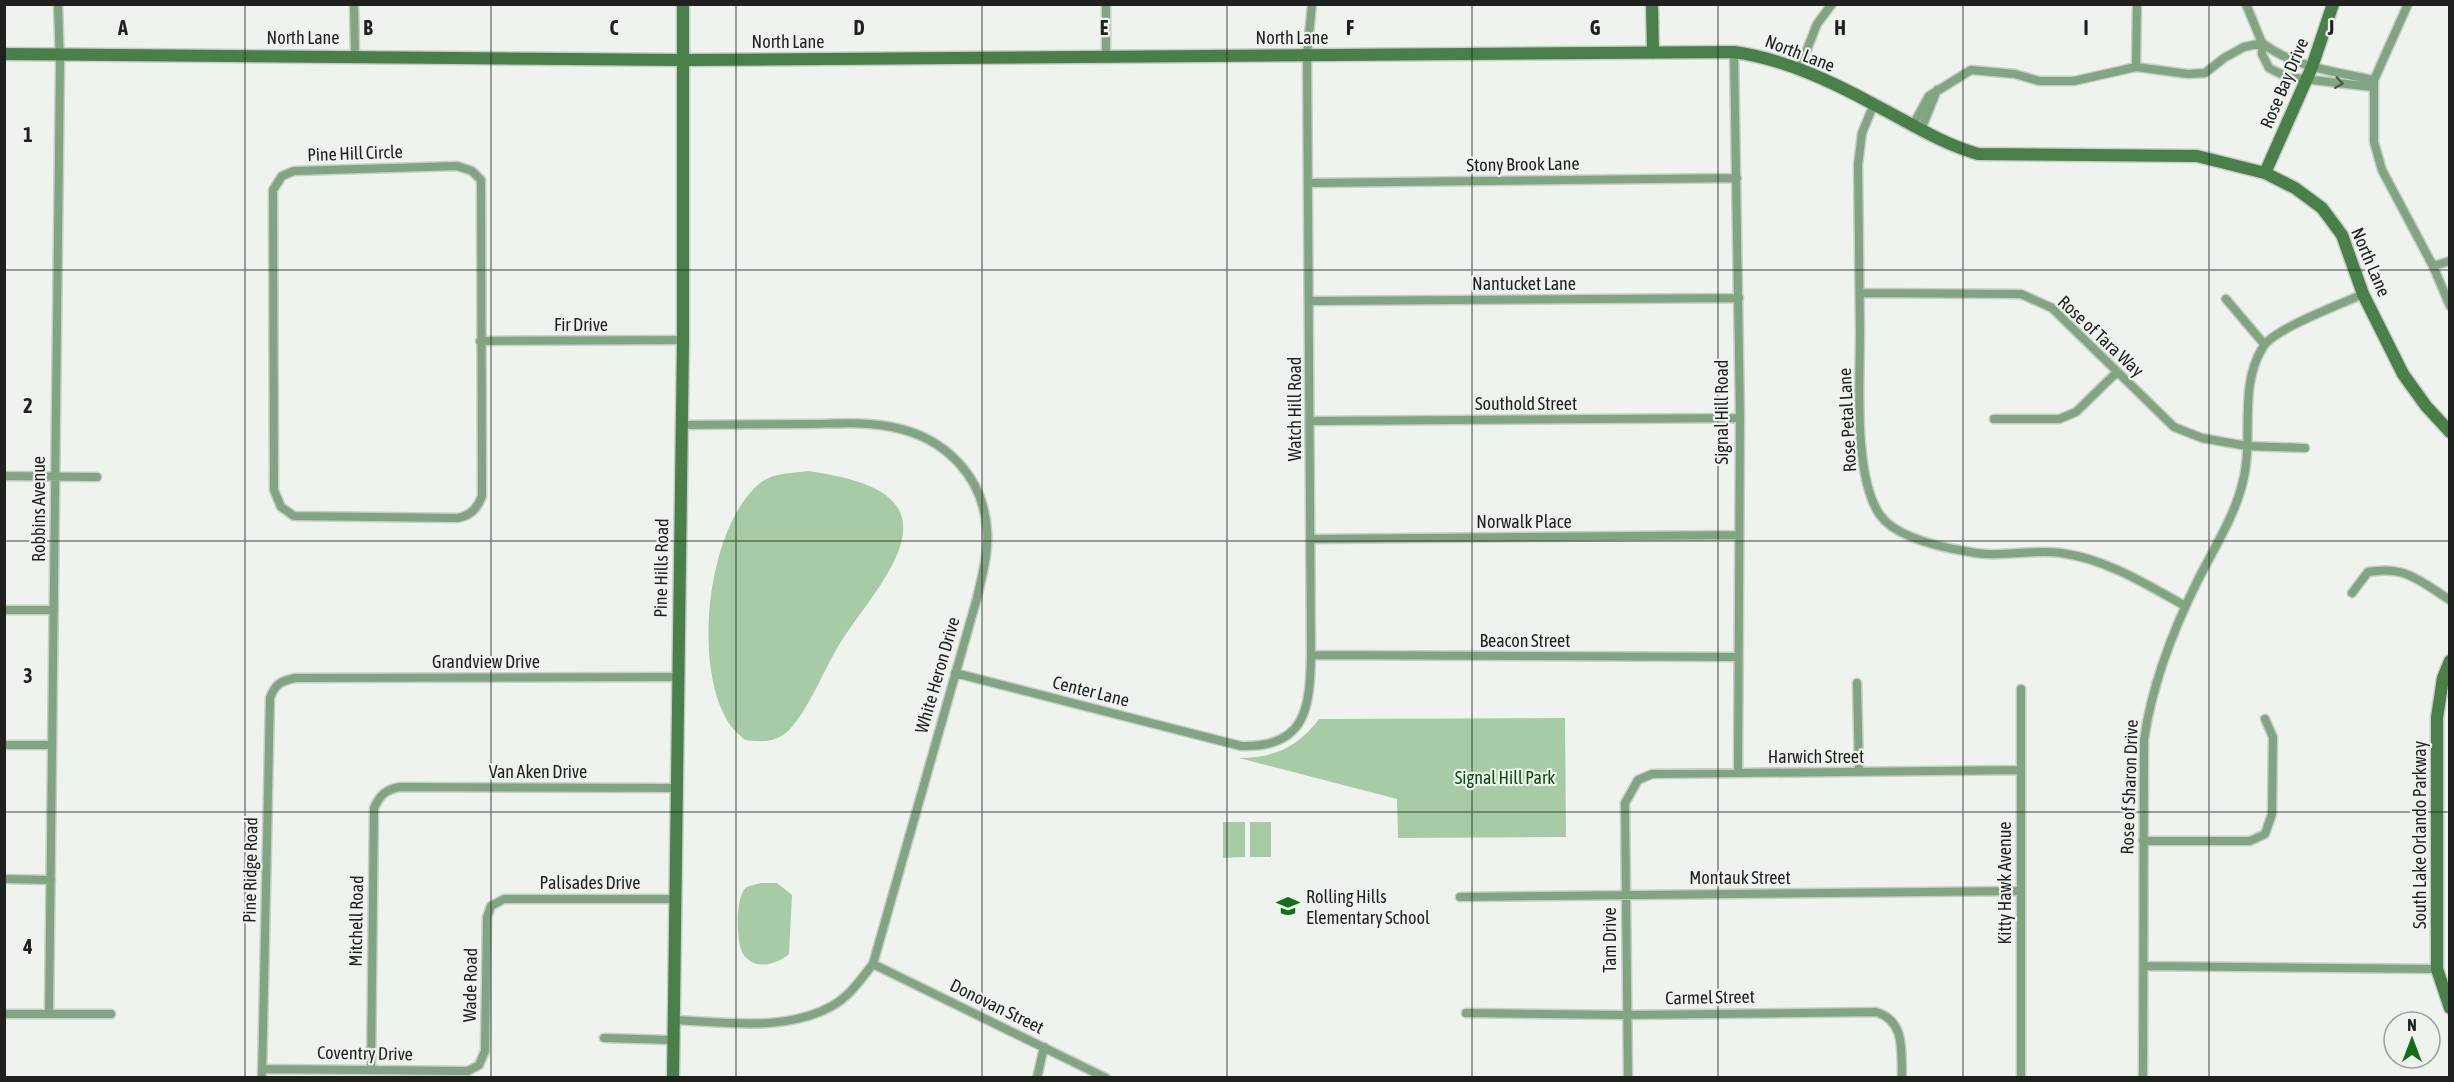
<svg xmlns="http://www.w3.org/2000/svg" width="2454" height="1082" viewBox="0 0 2454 1082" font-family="'Asap Condensed',sans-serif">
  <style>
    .green { fill: #a7cba5 }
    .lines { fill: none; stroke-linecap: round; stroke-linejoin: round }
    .street-casing { stroke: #c9cdc9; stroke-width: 11 }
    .secondary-casing { stroke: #c9cdc9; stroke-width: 15 }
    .street { stroke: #81a580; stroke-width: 8 }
    .secondary { stroke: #497f48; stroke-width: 12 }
    .oneway { stroke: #4b5c4b }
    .grid { fill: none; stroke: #1f211f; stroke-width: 1.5; stroke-opacity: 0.55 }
    .labels { text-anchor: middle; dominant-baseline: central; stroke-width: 4.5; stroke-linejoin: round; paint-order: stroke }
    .street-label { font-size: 18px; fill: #1f211f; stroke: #eef3ee }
    .park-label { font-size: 18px; fill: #054e0c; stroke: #eef3ee }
    .poi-label { font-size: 18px; fill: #1f211f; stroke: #eef3ee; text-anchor: start }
    .grid-label { font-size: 20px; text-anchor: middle; font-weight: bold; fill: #1f211f; stroke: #eef3ee; stroke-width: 4.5; stroke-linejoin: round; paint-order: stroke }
  </style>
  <rect width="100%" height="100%" fill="#eef3ee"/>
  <path class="green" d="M808,471c58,9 124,24 82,98 -13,24 -31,45 -46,68 -18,27 -32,67 -53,91 -14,15 -27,14 -46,12 -6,-6 -14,-12 -18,-20 -34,-57 -20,-193 33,-237 12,-10 33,-10 48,-12z
    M1565,718l1,119 -168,1 -1,-39 -158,-41c35,0 59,-11 80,-39z
    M1223,822h22v35l-22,1z
    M1250,822h21v35h-21z
    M761,883h16l15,12 -3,59c-13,11 -34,17 -46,0 -7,-11 -8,-60 4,-67 4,-2 10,-3 14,-4z"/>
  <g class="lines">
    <g class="street-casing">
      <path id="street" d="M354,4l1,51
        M1106,4v52
        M2246,4l16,39v11l7,14 18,9 85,10
        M2408,4l-34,76v62l8,28 51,96 17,40
        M2262,43c32,24 73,29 112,37
        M1734,52l6,366 -2,355
        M2136,67l1,-63
        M1799,70l18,-46 15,-20
        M1874,104l-12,29 -4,32c1,56 1,112 2,168 0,48 -7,143 20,182 16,23 65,33 90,37 30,6 61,-3 91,1 45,6 85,31 124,53
        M1913,125l16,-29 42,-26 44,4 24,7h35l62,-14 52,7 17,-1 19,-15 20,-11 18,-4
        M1921,130l16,-40
        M457,166l15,5 9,9 1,316c-5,13 -11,19 -24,22l-164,-2 -13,-9 -7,-17 -1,-300 9,-14 12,-5z
        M1309,183l428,-5
        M2433,266l17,-5
        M1860,293l161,1 31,14 122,119 28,11 45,8 58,2
        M2226,299l38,45
        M1310,301l429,-3
        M480,341l203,-1
        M1994,419h65l17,-7 41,-40
        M1312,421l428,-3
        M4,476l93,1
        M1310,539l428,-4
        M2352,593l16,-21c37,-7 52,9 82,28
        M4,610h50
        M1311,655l427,2
        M955,673l286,73c65,2 69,-38 70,-91l-4,-600 5,-51
        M1857,683l2,89
        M4,745h48
        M2143,841h107l15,-7 7,-20 1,-77 -8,-18
        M4,879l47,1
        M1460,897l560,-6
        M873,964l233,114
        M2145,966l292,3
        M1466,1013l159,2 251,-3c30,9 25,40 26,66
        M4,1014h107
        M49,1014l11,-949 -2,-61
        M673,1020c51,2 113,12 159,-14 17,-9 29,-27 41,-42l104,-366c5,-22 12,-46 10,-68 -4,-55 -43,-93 -95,-103 -28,-6 -58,-3 -87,-3 -41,0 -82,1 -124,1
        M604,1038l69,2
        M262,1069l206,2 11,-6 6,-14 2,-134 4,-11 13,-7h171
        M371,1070l3,-262c6,-13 11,-18 26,-21l276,1
        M262,1078l8,-380c5,-14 11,-17 25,-20l383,-1
        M1037,1078l7,-31
        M1628,1078l-3,-275 13,-23 14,-6 369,-4
        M2021,1078v-389
        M2143,1078l1,-338c8,-56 29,-110 54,-160 16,-32 37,-64 45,-99 11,-43 -5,-95 20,-134 10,-18 79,-43 100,-53"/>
    </g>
    <g class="secondary-casing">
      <path id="secondary" d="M1652,4l1,49
        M4,54l680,6 1050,-8c50,7 97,29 141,53 35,18 65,38 103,49l219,2 68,17 30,15 27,20 20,27 21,59 40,80 23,32 24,26
        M2265,173l47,-106 21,-63
        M2450,661l-7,17 -6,40v251l13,39
        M673,1078l10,-738v-336"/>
    </g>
    <use href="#street" class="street"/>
    <use href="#secondary" class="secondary"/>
  </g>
  <defs><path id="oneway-chevron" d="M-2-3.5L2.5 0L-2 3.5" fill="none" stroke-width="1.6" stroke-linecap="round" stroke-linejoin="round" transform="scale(1.5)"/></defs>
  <use class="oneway" href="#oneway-chevron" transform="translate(2339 83) rotate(8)"/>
  <path class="grid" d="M245,4v1074M491,4v1074M736,4v1074M982,4v1074M1227,4v1074M1472,4v1074M1718,4v1074M1963,4v1074M2209,4v1074M4,270h2446M4,541h2446M4,812h2446"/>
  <defs>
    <g id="school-bare" transform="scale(1.8)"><path d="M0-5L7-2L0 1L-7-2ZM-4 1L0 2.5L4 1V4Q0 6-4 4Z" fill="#116d18" stroke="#eef3ee" stroke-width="2.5" paint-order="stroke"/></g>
  </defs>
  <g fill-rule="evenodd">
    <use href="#school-bare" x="1288" y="906"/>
  </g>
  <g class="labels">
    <g class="street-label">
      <text x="303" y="37">North Lane</text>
      <text x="1292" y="37">North Lane</text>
      <text x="788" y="41">North Lane</text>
      <text transform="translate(1800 53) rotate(21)">North Lane</text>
      <text transform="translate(2284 83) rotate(-67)">Rose Bay Drive</text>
      <text transform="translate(355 153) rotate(-2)">Pine Hill Circle</text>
      <text transform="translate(1523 164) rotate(-1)">Stony Brook Lane</text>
      <text transform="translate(2371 262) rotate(67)">North Lane</text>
      <text x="1524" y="283">Nantucket Lane</text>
      <text x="581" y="324">Fir Drive</text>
      <text transform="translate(2101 336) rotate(43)">Rose of Tara Way</text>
      <text x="1526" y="403">Southold Street</text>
      <text transform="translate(1294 409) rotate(-90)">Watch Hill Road</text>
      <text transform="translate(1721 412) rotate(-90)">Signal Hill Road</text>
      <text transform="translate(1847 420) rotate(-93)">Rose Petal Lane</text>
      <text transform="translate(38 509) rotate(-90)">Robbins Avenue</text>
      <text x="1524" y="521">Norwalk Place</text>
      <text transform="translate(661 568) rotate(-89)">Pine Hills Road</text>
      <text x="1525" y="640">Beacon Street</text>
      <text x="486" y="661">Grandview Drive</text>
      <text transform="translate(937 675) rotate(-74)">White Heron Drive</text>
      <text transform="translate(1091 691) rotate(14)">Center Lane</text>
      <text x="1816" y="756">Harwich Street</text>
      <text x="538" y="771">Van Aken Drive</text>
      <text transform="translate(2129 787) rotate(-88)">Rose of Sharon Drive</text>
      <text transform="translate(2419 835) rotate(-90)">South Lake Orlando Parkway</text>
      <text transform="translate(250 870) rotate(-89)">Pine Ridge Road</text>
      <text x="1740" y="877">Montauk Street</text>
      <text x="590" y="882">Palisades Drive</text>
      <text transform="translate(2004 883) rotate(-90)">Kitty Hawk Avenue</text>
      <text transform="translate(356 921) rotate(-89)">Mitchell Road</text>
      <text transform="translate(1609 940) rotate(-90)">Tam Drive</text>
      <text transform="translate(470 985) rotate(-89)">Wade Road</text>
      <text transform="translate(1710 997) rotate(-1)">Carmel Street</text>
      <text transform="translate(997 1006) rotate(26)">Donovan Street</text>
      <text transform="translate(365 1053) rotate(1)">Coventry Drive</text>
    </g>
    <g class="park-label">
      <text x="1505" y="777">Signal Hill Park</text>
    </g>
    <g class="poi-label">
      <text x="1306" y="896">Rolling Hills<tspan x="1306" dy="21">Elementary School</tspan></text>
    </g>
  </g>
  <g class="grid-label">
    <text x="123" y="35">A</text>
    <text x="368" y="35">B</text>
    <text x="614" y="35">C</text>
    <text x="859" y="35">D</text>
    <text x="1104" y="35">E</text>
    <text x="1350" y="35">F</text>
    <text x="1595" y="35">G</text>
    <text x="1840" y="35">H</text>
    <text x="2086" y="35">I</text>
    <text x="2331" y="35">J</text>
    <text x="28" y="142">1</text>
    <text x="28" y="413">2</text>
    <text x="28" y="683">3</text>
    <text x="28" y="954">4</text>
  </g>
  <rect width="2454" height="1082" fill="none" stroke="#1f211f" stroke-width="12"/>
  <g transform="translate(2412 1040)"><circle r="28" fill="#eef3ee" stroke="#9b9f9b" stroke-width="1.5"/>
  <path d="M0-4.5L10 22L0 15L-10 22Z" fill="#116d18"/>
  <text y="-9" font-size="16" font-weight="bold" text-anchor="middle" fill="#1f211f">N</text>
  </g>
</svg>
